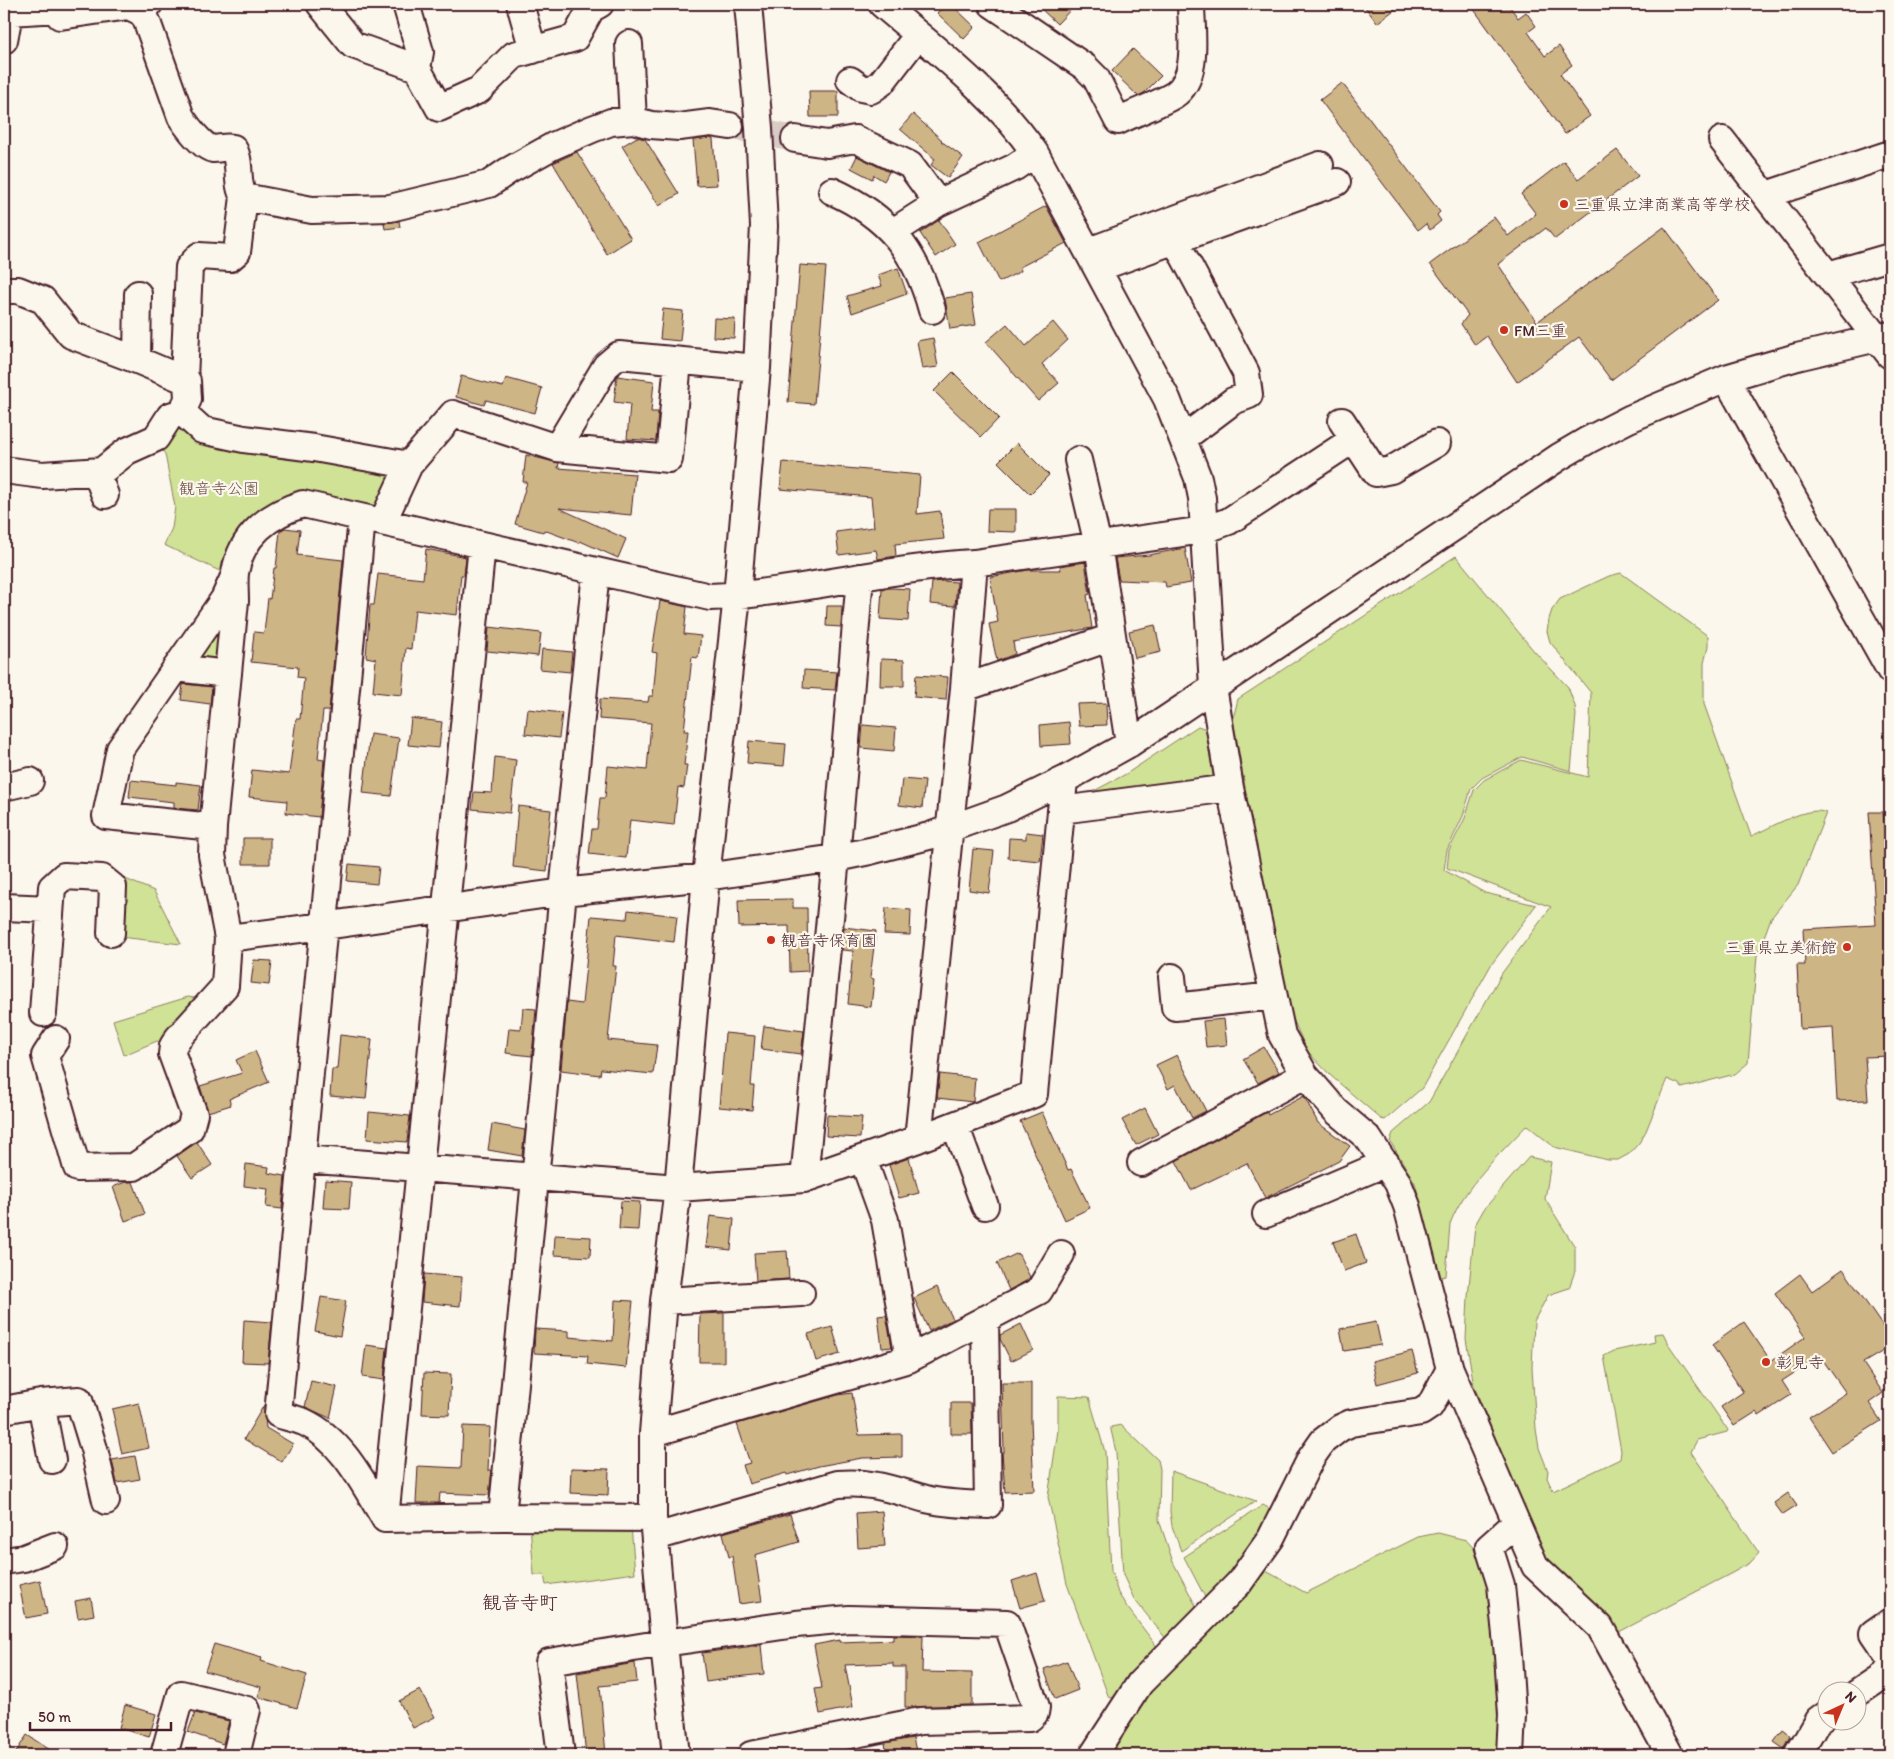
<svg xmlns="http://www.w3.org/2000/svg" width="1894" height="1759" viewBox="0 0 1894 1759" font-family="Itim,'Klee One',sans-serif">
  <style>
    .green { fill: #d0e296; stroke: #8d8060 }
    .building { fill: #ceb585; stroke: #4a1f2b }
    .lines { fill: none; stroke-linecap: round; stroke-linejoin: round }
    .minor-tunnel { stroke: #d8ccc5; stroke-width: 26; stroke-dasharray: 26 13; stroke-linecap: butt }
    .minor-casing { stroke: #4a1f2b; stroke-width: 30 }
    .minor { stroke: #fbf7ec; stroke-width: 26 }
    .poi-dot { fill: #c8321e; stroke: #fbf7ec; stroke-width: 2 }
    .labels { text-anchor: middle; dominant-baseline: central; stroke-width: 4.5; stroke-linejoin: round; paint-order: stroke }
    .poi-label { font-size: 16px; fill: #4a1f2b; stroke: #fbf7ec; text-anchor: start }
    .park-label { font-size: 16px; fill: #6c5046; stroke: #fbf7ec }
    .quarter-label { font-size: 19px; fill: #4a1f2b; stroke: #fbf7ec }
  </style>
  <rect width="100%" height="100%" fill="#fbf7ec"/>
  <filter id="ink" filterUnits="userSpaceOnUse"><feTurbulence type="fractalNoise" baseFrequency=".02" numOctaves="2"/><feDisplacementMap in="SourceGraphic" scale="10" xChannelSelector="R" yChannelSelector="G"/><feConvolveMatrix kernelMatrix="1 2 1 2 8 2 1 2 1" color-interpolation-filters="sRGB"/></filter>
  <g filter="url(#ink)">
    <path class="green" d="M173,421l214,46 6,13 -12,24 -14,8 -63,-16 -78,78 -62,-29 8,-17 3,-21 -10,-53 -8,-10z
      M1456,556l78,95 34,36 7,19 1,9 -5,56 -49,-14 -40,21 -11,11 -8,27 -16,34 -3,20 41,23 51,12 -45,60 -69,123 -37,32 -4,-1 -50,-43 -24,-25 -14,-32 -7,-23 -19,-85 -34,-192 5,-20z
      M1621,573l87,63v11l-4,16v41l47,132c18,-7 57,-32 75,-23l-28,72 -27,33 -14,38 -9,107 -13,11 -53,14 -3,-4 -12,-5 -21,52 -7,12 -10,11 -11,6h-10l-54,-13 -27,-22c-27,29 -63,61 -77,99l-4,52 -5,1 -26,-94 -25,-42 3,-8 36,-31 73,-129 49,-66 -104,-39 2,-18 16,-32 9,-28 10,-10 37,-20 67,17 3,-84 -41,-51 -3,-11 2,-12 3,-9 8,-11 49,-23z
      M220,618l3,42 -35,3z
      M1198,726l8,3 7,46 -6,9 -130,16 49,-26z
      M123,878l31,13 27,53 -61,-7z
      M188,997l12,2 -36,45 -7,-3 -33,14 -11,-35z
      M1529,1157l22,5 -6,37 30,48v24l-6,17 -21,7 -14,26 -2,47 4,61 3,19 9,23 -1,7 6,13 67,-32 1,-8 -17,-95 10,-5 41,-9 -1,-8 9,-1 6,12 59,85 -1,2 -30,8 -6,12 68,101 -9,10 -18,10 -115,60 -70,-71 -7,-14 -66,-162 -8,-47 2,-42 7,-72 9,-16z
      M1058,1396l31,1 16,55 6,119 7,22 9,14 31,41 -42,49 -7,1 -42,-114 -19,-87 10,-67z
      M1121,1425l37,35 2,9 -1,51 14,42 23,44 1,4 -30,30 -33,-41 -11,-24 -7,-123 -5,-22v-3z
      M1171,1471l85,30 -75,50 -9,-25 -2,-14z
      M1263,1505l11,6 -21,41 -47,47 -22,-42z
      M530,1525l101,1 4,47 -89,12 -2,-10h-10z
      M1438,1533l28,7 22,23 15,192h-397l45,-67 80,-78 35,-39 40,22 112,-56z
      M1001,1749l45,2 13,4h-60z"/>
    <path class="building" d="M946,4h5l24,23 -11,12 -27,-26z
      M1036,4h40l-19,20z
      M1363,4h39l-25,19z
      M1470,4h38l10,14 8,-6 10,14 -8,6 17,24 14,-10 13,19 -12,9 30,42 -25,18z
      M1133,49l28,27 -17,17 -6,3 -26,-25z
      M1342,83l98,129 -3,3 4,6 -11,9 -4,-6 -8,6 -98,-130z
      M809,91h29v26h-28z
      M913,114l29,26 -1,1 22,16 -15,21 -17,-13 4,-6 -35,-30z
      M637,137l8,2 34,55 -20,12 -37,-60z
      M710,138l3,1 4,46 -20,1 -4,-46z
      M1617,150l21,26 -83,63 -9,-11 -48,36 39,58 127,-95 54,73 -107,80 -32,-43 -62,45 -30,-46 -12,9 -14,-21 7,-9 -38,-51 64,-47 14,19 28,-22 -15,-20 43,-33 14,18z
      M577,152l54,87 -24,15 -54,-91z
      M857,156l32,16 -5,9 -10,-6 -2,4 -21,-11z
      M1046,206l20,37 -46,24 1,4 -22,11 -20,-40z
      M939,220l16,24 -19,13 -16,-24z
      M399,221l1,6 -15,2 -1,-6z
      M800,265l26,2 -12,137 -26,-2z
      M898,268l9,26 -55,19 -5,-17 35,-10 -4,-11z
      M971,294l5,31 -26,4 -5,-31z
      M663,309l20,2 -3,30 -20,-2z
      M714,318l21,1 -1,19 -21,-1z
      M1053,322l15,18 -26,24 17,19 -21,18 -52,-59 21,-18 19,22z
      M933,338l5,29 -16,2 -5,-28z
      M953,372l46,46 -18,19 -47,-46z
      M461,376l42,11 3,-9 36,10 -7,25 -49,-13 -2,5 -28,-8z
      M617,376l37,5 -3,31h7l-2,29 -29,-2 3,-35 -16,-2z
      M1017,443l32,32 -19,19 -32,-32z
      M526,455l33,8 -1,5 77,6 -4,41 -72,-7 67,31 -8,19 -38,-17 -1,2 -35,-13 -1,2 -28,-8 12,-42h-4z
      M783,462l137,13 -3,39 23,-3 4,28 -49,5 1,12 -18,3 -2,-9 -37,5 -3,-23 38,-5 -3,-30 -91,-8z
      M988,509h28v23l-29,-1z
      M285,528l15,2 -3,25 46,5 -14,151h-6l-5,48 6,1 -5,57 -33,-4 1,-12 -38,-4 3,-27 37,4 7,-55h4l4,-41 -7,-1 1,-10 -47,-5 3,-30 10,1 4,-35 2,1 4,-31h2l4,-37z
      M1185,548l6,35 -25,4 -1,-5 -46,-2 -4,-22 34,-3z
      M426,549l40,8 -2,18h-3l-4,40 -42,-5 -4,39 -5,-1 -4,47 -29,-3 3,-33 -10,-2 4,-52h4l4,-31 45,5z
      M1085,562l5,32 -3,1 5,33 -79,14 2,12 -18,7 -8,-37 9,-2 -8,-45 38,-7h33l-1,-4z
      M943,581l14,1 -2,24 -25,-2 2,-22z
      M891,588l19,1 -2,32 -28,-2 2,-30z
      M660,601l27,6 -3,27 17,2 -3,22 -6,-1 -8,74h4l-4,34h3l-3,23 -6,-1 -4,38 -44,-5 -4,38 -37,-4 3,-25h5l3,-31h5l3,-32 39,4 4,-47 -52,-4 1,-20 48,3 1,-6h4l4,-43 -5,-1z
      M827,606h15l-1,21 -15,-1z
      M1155,625l6,27 -26,6 -6,-27z
      M489,627l52,6 -3,23 -51,-5z
      M542,649l30,3 -2,20 -30,-3z
      M881,659l23,1v26h-24z
      M804,670l33,2 -2,18 -32,-2z
      M916,675l32,2 -2,23 -32,-3z
      M183,684l29,3 -2,17 -29,-4z
      M1106,703l1,22 -28,1 -2,-22z
      M528,709l34,4 -3,25 -34,-4z
      M411,718l31,4 -3,26 -31,-3z
      M1069,722l2,22 -30,2 -1,-21z
      M863,725l33,3 -2,23 -33,-3z
      M370,734l29,4 -8,58 -28,-3z
      M749,741l37,3 -2,22 -37,-3z
      M495,757l21,3 -6,53 -38,-4 2,-17 18,1z
      M902,779l23,2 -3,27 -23,-3z
      M131,780l45,5v-3l25,3 -3,25 -24,-2v-6l-45,-5z
      M518,806l33,4 -4,35h2l-2,26 -34,-4z
      M1869,812h14l2,24h5v220l-25,1 3,43 -31,1 -4,-74 -33,2 -3,-64h8l-2,-36 73,-4z
      M1026,832l17,2 -3,27 -32,-3 1,-20 17,1z
      M243,838h27v26h-27z
      M973,849l21,2 -5,42 -20,-3z
      M349,864l30,3 -2,17 -30,-3z
      M793,899v9h14l1,63 -18,1 -1,-46 -50,1 -1,-27z
      M886,908l25,2 -1,25 -26,-1z
      M628,910l49,6 -3,26 -58,-7 -3,31h3l-8,74 49,5 -4,29 -52,-5 -1,6 -39,-5 6,-68 15,2 9,-88 36,3z
      M844,927l32,4 -6,47 4,1 -3,28 -23,-3 5,-53 -11,-1z
      M254,960l18,1 -3,24 -18,-2z
      M523,1008l13,1 -4,47 -26,-3 3,-25 12,1z
      M1224,1019l3,26 -21,2 -3,-26z
      M764,1026l40,5 -3,23 -40,-5z
      M725,1033l30,3 -4,50h3l-2,24 -33,-3z
      M340,1035l32,4 -6,60 -36,-3 2,-27h5z
      M1264,1047l15,25 -21,11 -15,-24z
      M255,1051l14,31 -40,17 2,6 -23,7 -8,-26 42,-13 -6,-13z
      M1177,1055l29,56 -14,7 -17,-33 -7,4 -12,-24z
      M940,1074l35,4 -2,24 -36,-4z
      M1304,1096l14,27 32,23 -11,15 -74,37 -18,-35 -56,27 -15,-29 91,-49 1,3z
      M1145,1108l13,26 -22,11 -14,-25z
      M369,1112l41,4 -3,26 -40,-3z
      M1042,1112l26,58 3,-1 19,39 -25,12 -45,-99z
      M827,1115l35,2 -2,21 -34,-2z
      M492,1124l33,6 -3,26 -34,-6z
      M197,1142l15,23 -20,13 -15,-22z
      M909,1158l10,35 -20,5 -10,-33z
      M246,1164l23,3 -1,6 17,3 -3,33 -16,-2 2,-18 -24,-3z
      M325,1180l26,2 -2,27 -26,-1z
      M125,1182h8l12,32 -20,7 -12,-34z
      M621,1201l19,1 -2,28 -19,-1z
      M710,1216l24,3 -3,31 -25,-3z
      M1356,1234l10,29 -22,8 -11,-29z
      M555,1235l36,2 -1,20 -36,-2z
      M787,1251l2,28 -33,2 -2,-28z
      M1018,1253l12,24 -2,3 -19,10 -12,-27z
      M1843,1269l47,68v10l-27,16 20,30 -14,10 12,18 -49,31 -23,-35 37,-24 -26,-37 -38,25 9,14 -32,21 -3,-4 -22,14 -13,-19 22,-15 -31,-47 32,-23 27,39 34,-24 -30,-44 25,-19 12,17z
      M424,1274l38,3 -2,29 -38,-4z
      M937,1287l16,32 -24,12 -15,-33z
      M321,1297l25,4 -6,35 -25,-5z
      M615,1300l18,1 -7,67 -39,-4 1,-8 -54,-3 1,-24 34,2v6l44,4z
      M724,1313v49h-25l1,-48z
      M886,1315l6,32 -10,1 -4,-32z
      M244,1320l28,2 -4,41 -26,-1z
      M1376,1322l5,23 -37,6 -4,-22z
      M1021,1324l12,26 -22,11 -11,-22v-4z
      M832,1327l8,27 -24,7 -8,-27z
      M366,1345l21,3 -3,32 -22,-3z
      M1412,1351l6,22 -41,11 -5,-23z
      M424,1373l27,1 -2,41 -27,-1z
      M311,1381l26,6 -7,31 -25,-11z
      M1002,1383h29v37l3,71 -29,1 -3,-40h2z
      M852,1393l7,42 43,-1v23l-40,1 -43,8 -32,9 -1,-2 -37,11 -6,-19 7,-2 -13,-39 101,-29z
      M139,1403l10,45 -27,6 -10,-45z
      M951,1403h20l1,31h-21z
      M264,1405l2,23 27,16 -11,18 -38,-23z
      M463,1426l27,1 -2,43h4l-3,25 -49,-2 -1,10h-23l2,-37 43,2z
      M135,1456l5,23 -23,4 -5,-23z
      M571,1468l38,1 -1,26 -38,-2z
      M1788,1493l9,13 -14,9 -9,-12z
      M882,1511l3,35 -27,2 -2,-35z
      M790,1514l9,28 -44,13 7,46 -23,3 -7,-48 -3,1 -6,-24z
      M1037,1573l8,28 -25,7 -8,-27z
      M40,1580l7,34 -21,4 -7,-33z
      M91,1598l3,17 -16,3 -3,-17z
      M893,1635l30,1 -1,36 50,1v32l-67,2v-40h-12v-4l-48,2 8,42 -33,7 -5,-25 7,-1 -8,-43 26,-5v2l53,-2z
      M214,1644l48,14 -1,3 46,14 -10,33 -39,-11 3,-10 -56,-16z
      M761,1645l3,29 -37,4v1l-21,3 -4,-29z
      M1067,1661l11,29 -23,9 -11,-30z
      M635,1663l2,19 -37,4 6,69h-20l-9,-82z
      M420,1690l15,27 -22,11 -14,-27z
      M125,1705l31,9 -7,23 -30,-9z
      M195,1713l34,8 -6,23 -35,-12z
      M1783,1730l8,6 -7,13 -10,-7z
      M27,1735l31,20h-44z
      M913,1738l4,17h-30l-2,-12z"/>
    <g class="lines">
      <path class="minor-tunnel" d="M730,126l65,13"/>
      <g class="minor-casing">
        <path id="minor" d="M320,4l33,41 64,23
          M406,4l14,48 -3,16 22,40 40,-18 35,-35 61,-17 16,-29 9,-5
          M520,4l13,46
          M882,4c54,46 112,90 153,149l132,246 31,79 4,20 11,189 17,101 52,247 23,40 31,36 32,27 30,45 9,23 43,163 85,197 65,61 70,128
          M992,4l93,63 11,11 22,43c18,-9 39,-16 56,-26 26,-17 17,-65 17,-91
          M9,12l50,-3 1,7 69,-10 12,6 8,-8
          M141,12l5,7 35,98c6,9 21,30 32,32 7,0 13,-3 20,-1 9,14 2,35 11,49l68,13 78,-2 99,-24 19,-13 45,-25 39,-17 19,-7 22,-2 18,5 28,2 31,-4 20,3
          M4,40l7,-36
          M629,44l4,76
          M850,80l11,8 10,2 10,-7 37,-48
          M795,139l32,5 28,-5 55,26 28,38
          M1722,140l168,215
          M832,191c56,25 84,60 100,119
          M1766,195l124,-41
          M893,232l45,-29 77,-36 20,-14
          M1175,240l71,133 3,22 -16,6 -49,37
          M1089,251l231,-86
          M1098,268l239,-86
          M1828,275l62,-18
          M4,290h14l25,10 28,35 66,25 50,21 1,18 -6,13 20,18 42,9 70,9 95,17
          M137,360l1,-66
          M1726,378l164,292
          M184,379l5,-112 10,-11 31,2 7,-6 7,-55
          M1342,421l34,52 15,-3 46,-27
          M557,448l49,-82 13,-11 138,13
          M1078,460l20,85 31,199
          M4,470l38,5 60,-4 25,-20 29,-13 14,-22 12,-4
          M96,472l9,23
          M362,518l-84,896c8,3 18,5 26,8 39,18 60,63 81,97
          M383,521l26,-56 44,-51 104,34 112,11 9,-98
          M176,668l52,6
          M964,688l148,-51
          M4,787l26,-6
          M1061,810l169,-22
          M213,827l-107,-11 14,-67 104,-150 9,-20
          M4,907l46,2
          M228,938l96,-12 239,-34 143,-15 130,-19 34,-7 59,-15 78,-28 57,-28 65,-36 430,-287 29,-17 41,-21 97,-41 71,-21 93,-22
          M1172,977l3,30 98,-11
          M43,1013l9,-126 12,-11 38,2 11,9 -2,46
          M56,1039l-11,17 32,112 57,-1 56,-38 4,-15 -22,-60 1,-8 5,-8 47,-52 3,-48 -16,-83 1,-28 22,-226c0,-9 -1,-19 0,-28 6,-37 34,-59 68,-69l407,93c89,-4 175,-29 264,-34l230,-33 25,-9 125,-82
          M955,1125l30,81
          M918,1139l116,-45 30,-314
          M303,1159l375,29 126,-9 114,-40 46,-451 10,-125
          M863,1159l22,61 24,139
          M1141,1163l164,-88
          M804,1179l32,-321 24,-281
          M1266,1214l120,-51
          M664,1301l137,-8
          M41,1403l11,57
          M4,1410l37,-7 38,-3 15,49 12,52
          M653,1433l256,-74 130,-68 22,-37
          M502,1517l61,-625 33,-320
          M385,1519l97,-974
          M385,1519l117,-2 151,1
          M655,1537l183,-53c35,-3 55,6 88,15 19,5 41,5 62,6l-3,-186
          M4,1561l20,-3 31,-12
          M1890,1622l-17,12 17,25
          M1856,1694l34,-23
          M164,1755l17,-61 66,16 -11,45
          M561,1755l-12,-93 115,-19 132,-19 53,-5 158,4 29,84 -1,6 -5,5 -110,3 -169,34
          M676,1755l-10,-91 -13,-146v-85l11,-132 14,-113 28,-311 31,-281 20,-228 7,-142 -5,-98 -11,-124
          M1093,1755l47,-72 99,-100 32,-45 40,-80 12,-17 17,-13 11,-5 70,-11 9,-6 20,-37
          M1510,1755l2,-40 -4,-60 -7,-70 -12,-38 27,-24
          M1798,1755l20,-35 8,-6"/>
      </g>
      <use href="#minor" class="minor"/>
    </g>
  </g>
  <g class="poi-dot">
    <circle cx="1564" cy="204" r="5"/>
    <circle cx="1504" cy="330" r="5"/>
    <circle cx="771" cy="940" r="5"/>
    <circle cx="1847" cy="947" r="5"/>
    <circle cx="1766" cy="1362" r="5"/>
  </g>
  <g class="labels">
    <g class="poi-label">
      <text x="1574" y="204">三重県立津商業高等学校</text>
      <text x="1514" y="330">FM三重</text>
      <text x="781" y="940">観音寺保育園</text>
      <text x="1837" y="947" text-anchor="end">三重県立美術館</text>
      <text x="1776" y="1362">彰見寺</text>
    </g>
    <g class="park-label">
      <text x="219" y="488">観音寺公園</text>
    </g>
    <g class="quarter-label">
      <text x="520" y="1602">観音寺町</text>
    </g>
  </g>
  <rect width="1894" height="1759" fill="none" stroke="#fbf7ec" stroke-width="20"/>
  <rect x="10" y="10" width="1874" height="1739" fill="none" stroke="#4a1f2b" stroke-width="2" filter="url(#ink)"/>
  <g transform="translate(1842 1706) rotate(44)"><circle r="24" fill="#fbf7ec" stroke="#b4a19f"/>
  <path d="M0-4L9 19L0 12L-9 19Z" fill="#c8321e"/>
  <text y="-8" font-size="14" font-weight="bold" text-anchor="middle" fill="#4a1f2b">N</text>
  </g>
  <path d="M30 1722v8h141v-8" fill="none" stroke="#4a1f2b" stroke-width="2.5"/>
  <text x="38" y="1722" font-size="15" fill="#4a1f2b" stroke="#fbf7ec" stroke-width="4" paint-order="stroke">50 m</text>
</svg>
